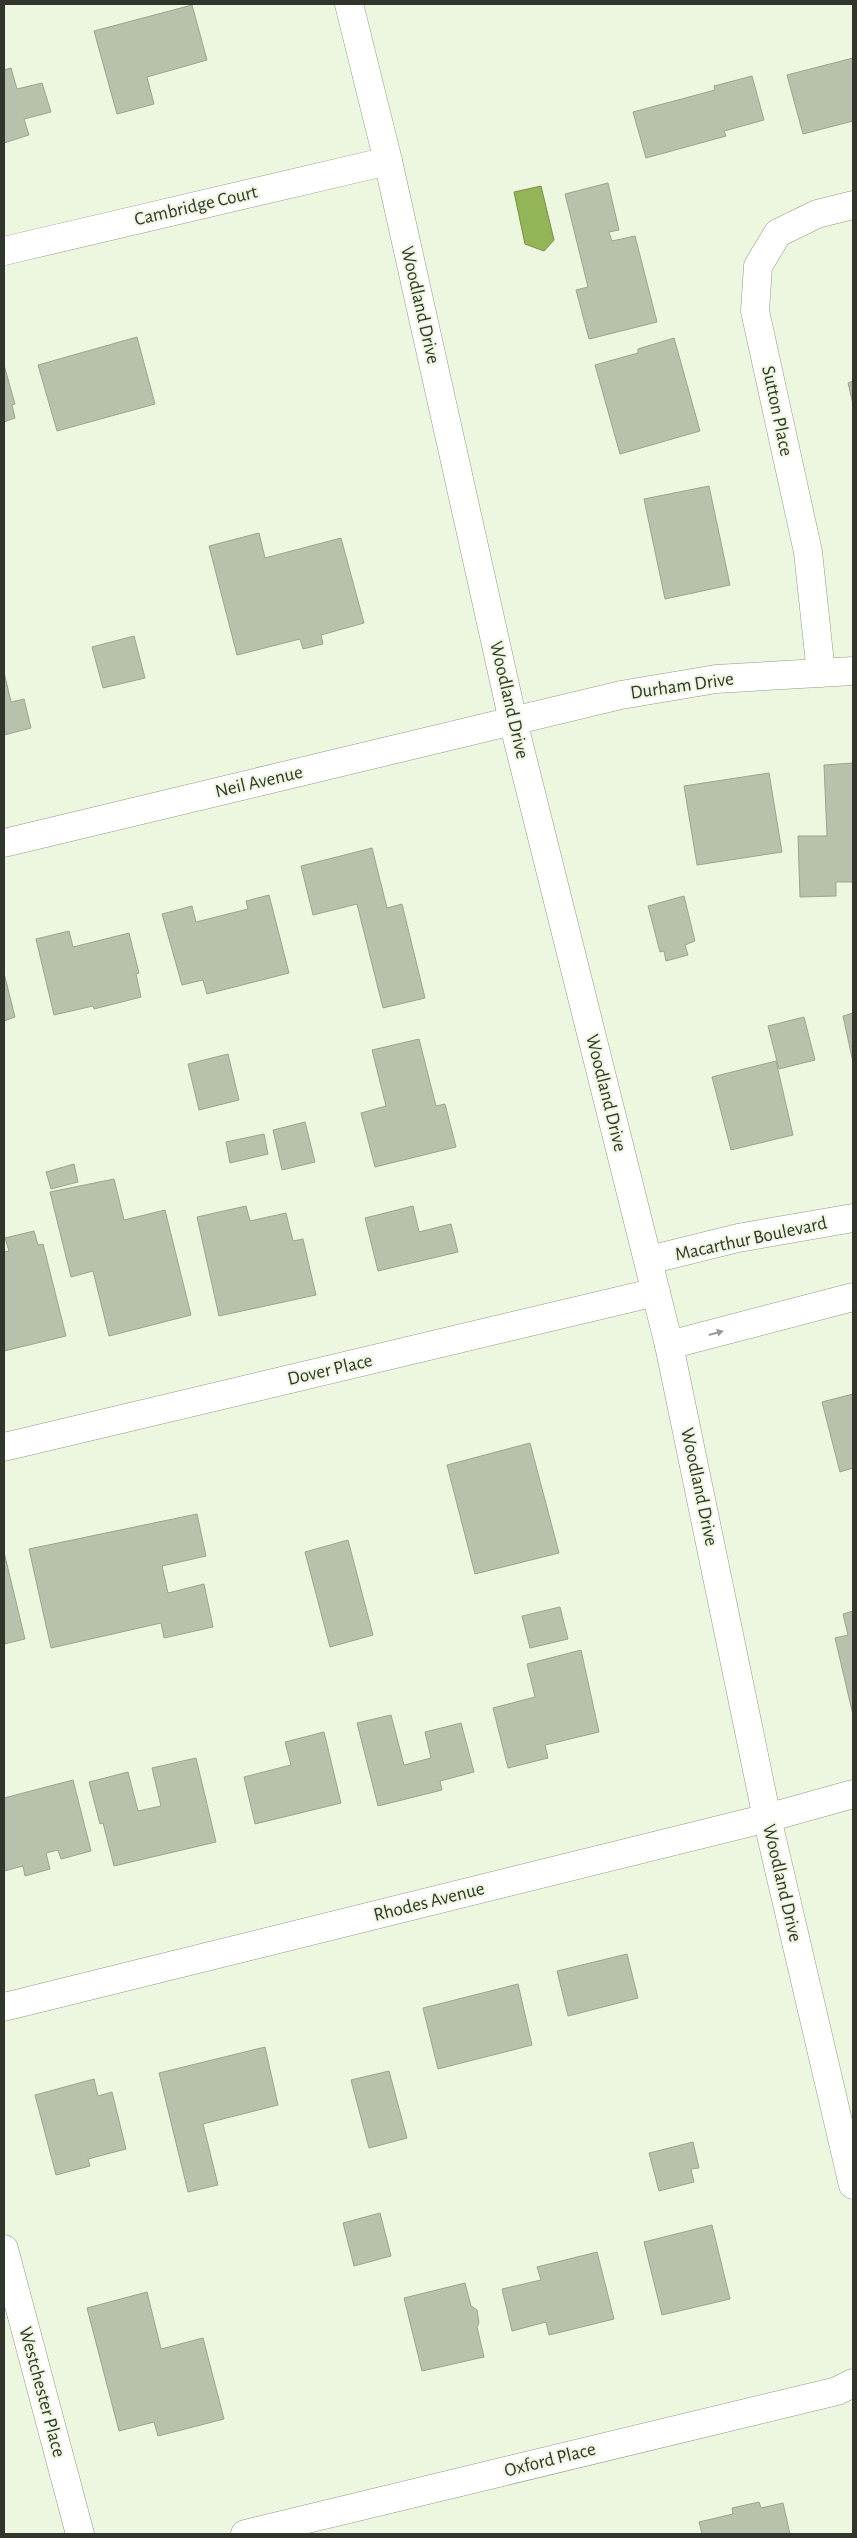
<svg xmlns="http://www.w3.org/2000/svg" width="857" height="2538" viewBox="0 0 857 2538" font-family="'Alegreya Sans',sans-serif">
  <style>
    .water { fill: #94b557; stroke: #778f4a }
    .building { fill: #b8c1ab; stroke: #9ca48f }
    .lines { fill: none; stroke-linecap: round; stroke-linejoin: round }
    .minor-casing { stroke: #919a84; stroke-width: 29 }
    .tertiary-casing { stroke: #919a84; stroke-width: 29 }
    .secondary-casing { stroke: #919a84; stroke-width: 29 }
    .minor { stroke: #fff; stroke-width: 28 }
    .tertiary { stroke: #fff; stroke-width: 28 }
    .secondary { stroke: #fff; stroke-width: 28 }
    .oneway { fill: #989a96 }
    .labels { text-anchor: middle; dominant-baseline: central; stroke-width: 4; stroke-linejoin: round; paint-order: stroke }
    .street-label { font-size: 19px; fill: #32352c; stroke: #edf6df }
  </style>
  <rect width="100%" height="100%" fill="#edf6df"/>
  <path class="water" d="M541,186l13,54 -10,11 -19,-7 -11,-52z"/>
  <path class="building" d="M192,5l15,55 -60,17 7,27 -37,10 -23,-83z
    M853,58v63l-50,13 -16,-59z
    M11,68l6,21 25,-6 9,29 -27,7 5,16 -25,8v-73z
    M752,76l12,44 -40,11 2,5 -80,22 -13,-46 82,-22 -1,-4z
    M608,183l11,47 -10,2 3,9 23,-5 22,86 -68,17 -13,-49 12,-3 -23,-93z
    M137,337l18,67 -98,27 -19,-66z
    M674,338l26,93 -80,23 -25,-89 43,-12v-4z
    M4,365l11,39 -3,1 3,13 -11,4z
    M853,381v23l-5,-21z
    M709,486l21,99 -65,14 -21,-100z
    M259,533l6,25 76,-20 23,85 -43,12 2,9 -20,5 -3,-10 -63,16 -28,-109z
    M134,636l11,42 -42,10 -11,-41z
    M4,672l7,30 13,-3 7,29 -27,7z
    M853,763v119h-17v14l-36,1 -2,-61h29l-3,-71z
    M769,773l13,79 -85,13 -13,-79z
    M372,848l15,60 15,-4 23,94 -42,10 -26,-104 -44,11 -12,-49z
    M269,895l20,78 -82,21 -4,-14 -21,5 -20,-71 30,-8 4,16 52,-13 -2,-8z
    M684,896l11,45 -10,4 3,10 -22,6 -2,-10 -4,1 -12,-46z
    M69,931l4,16 56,-14 10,40 -3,1 5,23 -47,12 -1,-3 -39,9 -18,-76z
    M4,973l11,44 -11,4z
    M853,1013v49l-10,-46z
    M804,1017l11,43 -36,9 -11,-43z
    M419,1039l17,67 9,-2 11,43 -81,20 -14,-54 25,-7 -14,-56z
    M228,1054l11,46 -40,10 -11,-46z
    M776,1061l17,74 -62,15 -19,-73z
    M305,1122l10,40 -33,8 -9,-40z
    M264,1134l4,20 -38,9 -4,-21z
    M74,1164l4,18 -27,7 -5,-17z
    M114,1179l10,41 41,-10 26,105 -82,21 -16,-65 -22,6 -21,-85z
    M246,1206l4,15 36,-8 7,28 10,-2 13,56 -97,21 -22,-99z
    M413,1206l6,26 32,-8 7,28 -80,19 -13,-53z
    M34,1231l4,14 5,-1 23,92 -62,15v-99l5,-1 -4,-13z
    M853,1394v74l-13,4 -18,-70z
    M530,1443l29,110 -84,21 -28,-109z
    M197,1514l9,42 -44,10 6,27 36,-9 9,43 -49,11 -3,-15 -110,25 -22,-99z
    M348,1540l25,95 -43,12 -25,-95z
    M4,1552l21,87 -21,5z
    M560,1607l8,32 -38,9 -8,-32z
    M853,1611v104l-18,-77 13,-3 -5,-21z
    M581,1650l18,82 -54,13 3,13 -40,10 -15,-60 42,-11 -8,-33z
    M391,1715l13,50 27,-7 -6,-26 36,-9 13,49 -34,9 2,9 -64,16 -21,-83z
    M324,1732l17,71 -86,21 -11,-47 47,-12 -6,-23z
    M196,1758l20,84 -102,24 -11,-43 -3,1 -11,-42 39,-10 10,39 23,-5 -9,-38z
    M73,1780l18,71 -30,8 -3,-9 -12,3 4,16 -25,7 -2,-10 -19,5v-73z
    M627,1954l11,44 -70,18 -11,-45z
    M518,1984l14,61 -94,24 -15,-61z
    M265,2047l13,58 -75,19 15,61 -30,7 -29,-119z
    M389,2071l18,67 -38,10 -18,-68z
    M94,2079l4,17 14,-4 14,57 -38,10 2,7 -34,9 -21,-80z
    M693,2142l6,26 -8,1 3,13 -35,9 -10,-38z
    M380,2213l11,43 -37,10 -11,-43z
    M712,2225l18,74 -68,16 -18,-73z
    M597,2252l17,67 -65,16 -3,-13 -34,9 -10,-42 39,-9 -4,-13z
    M465,2283l6,23 6,4 2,13 -2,4 7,30 -62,14 -18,-73z
    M147,2292l14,57 42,-11 21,81 -66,17 -4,-14 -35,9 -32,-123z
    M759,2502l2,6 22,-5 7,31h-88l-3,-12 34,-8 -1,-6z"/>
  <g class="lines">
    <g class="minor-casing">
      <path id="minor" d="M4,251l384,-90
        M821,673l-13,-121 -53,-241 3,-45 20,-33 39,-19 36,-9
        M4,843l617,-148 95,-16 137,-8
        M4,1447l652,-155
        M4,2007l763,-189 86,-24
        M4,2249l76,285
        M245,2534l592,-143 16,-8"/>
    </g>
    <g class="tertiary-casing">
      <path id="tertiary" d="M649,1260l89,-22 115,-20
        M669,1345l184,-48"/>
    </g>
    <g class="secondary-casing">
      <path id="secondary" d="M349,4l39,157 125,560 156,624 98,473 86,367"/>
    </g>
    <use href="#minor" class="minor"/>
    <use href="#tertiary" class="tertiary"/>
    <use href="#secondary" class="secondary"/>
  </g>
  <defs><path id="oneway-solid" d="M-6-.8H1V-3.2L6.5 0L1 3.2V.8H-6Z" transform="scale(1.25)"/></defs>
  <use class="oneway" href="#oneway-solid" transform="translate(716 1333) rotate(-15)"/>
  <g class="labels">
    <g class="street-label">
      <text transform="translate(196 206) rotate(-13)">Cambridge Court</text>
      <text transform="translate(420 305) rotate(77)">Woodland Drive</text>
      <text transform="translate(777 411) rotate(78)">Sutton Place</text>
      <text transform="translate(682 686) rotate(-8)">Durham Drive</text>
      <text transform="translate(509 700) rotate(77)">Woodland Drive</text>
      <text transform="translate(259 782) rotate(-13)">Neil Avenue</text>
      <text transform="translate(606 1093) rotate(76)">Woodland Drive</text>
      <text transform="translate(751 1239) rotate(-12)">Macarthur Boulevard</text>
      <text transform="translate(330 1370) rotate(-13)">Dover Place</text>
      <text transform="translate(699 1487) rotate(78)">Woodland Drive</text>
      <text transform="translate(782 1883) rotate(77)">Woodland Drive</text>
      <text transform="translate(429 1902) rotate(-14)">Rhodes Avenue</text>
      <text transform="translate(42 2392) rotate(75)">Westchester Place</text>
      <text transform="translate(550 2460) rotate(-14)">Oxford Place</text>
    </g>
  </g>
  <rect width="857" height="2538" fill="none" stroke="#32352c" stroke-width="10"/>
</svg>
